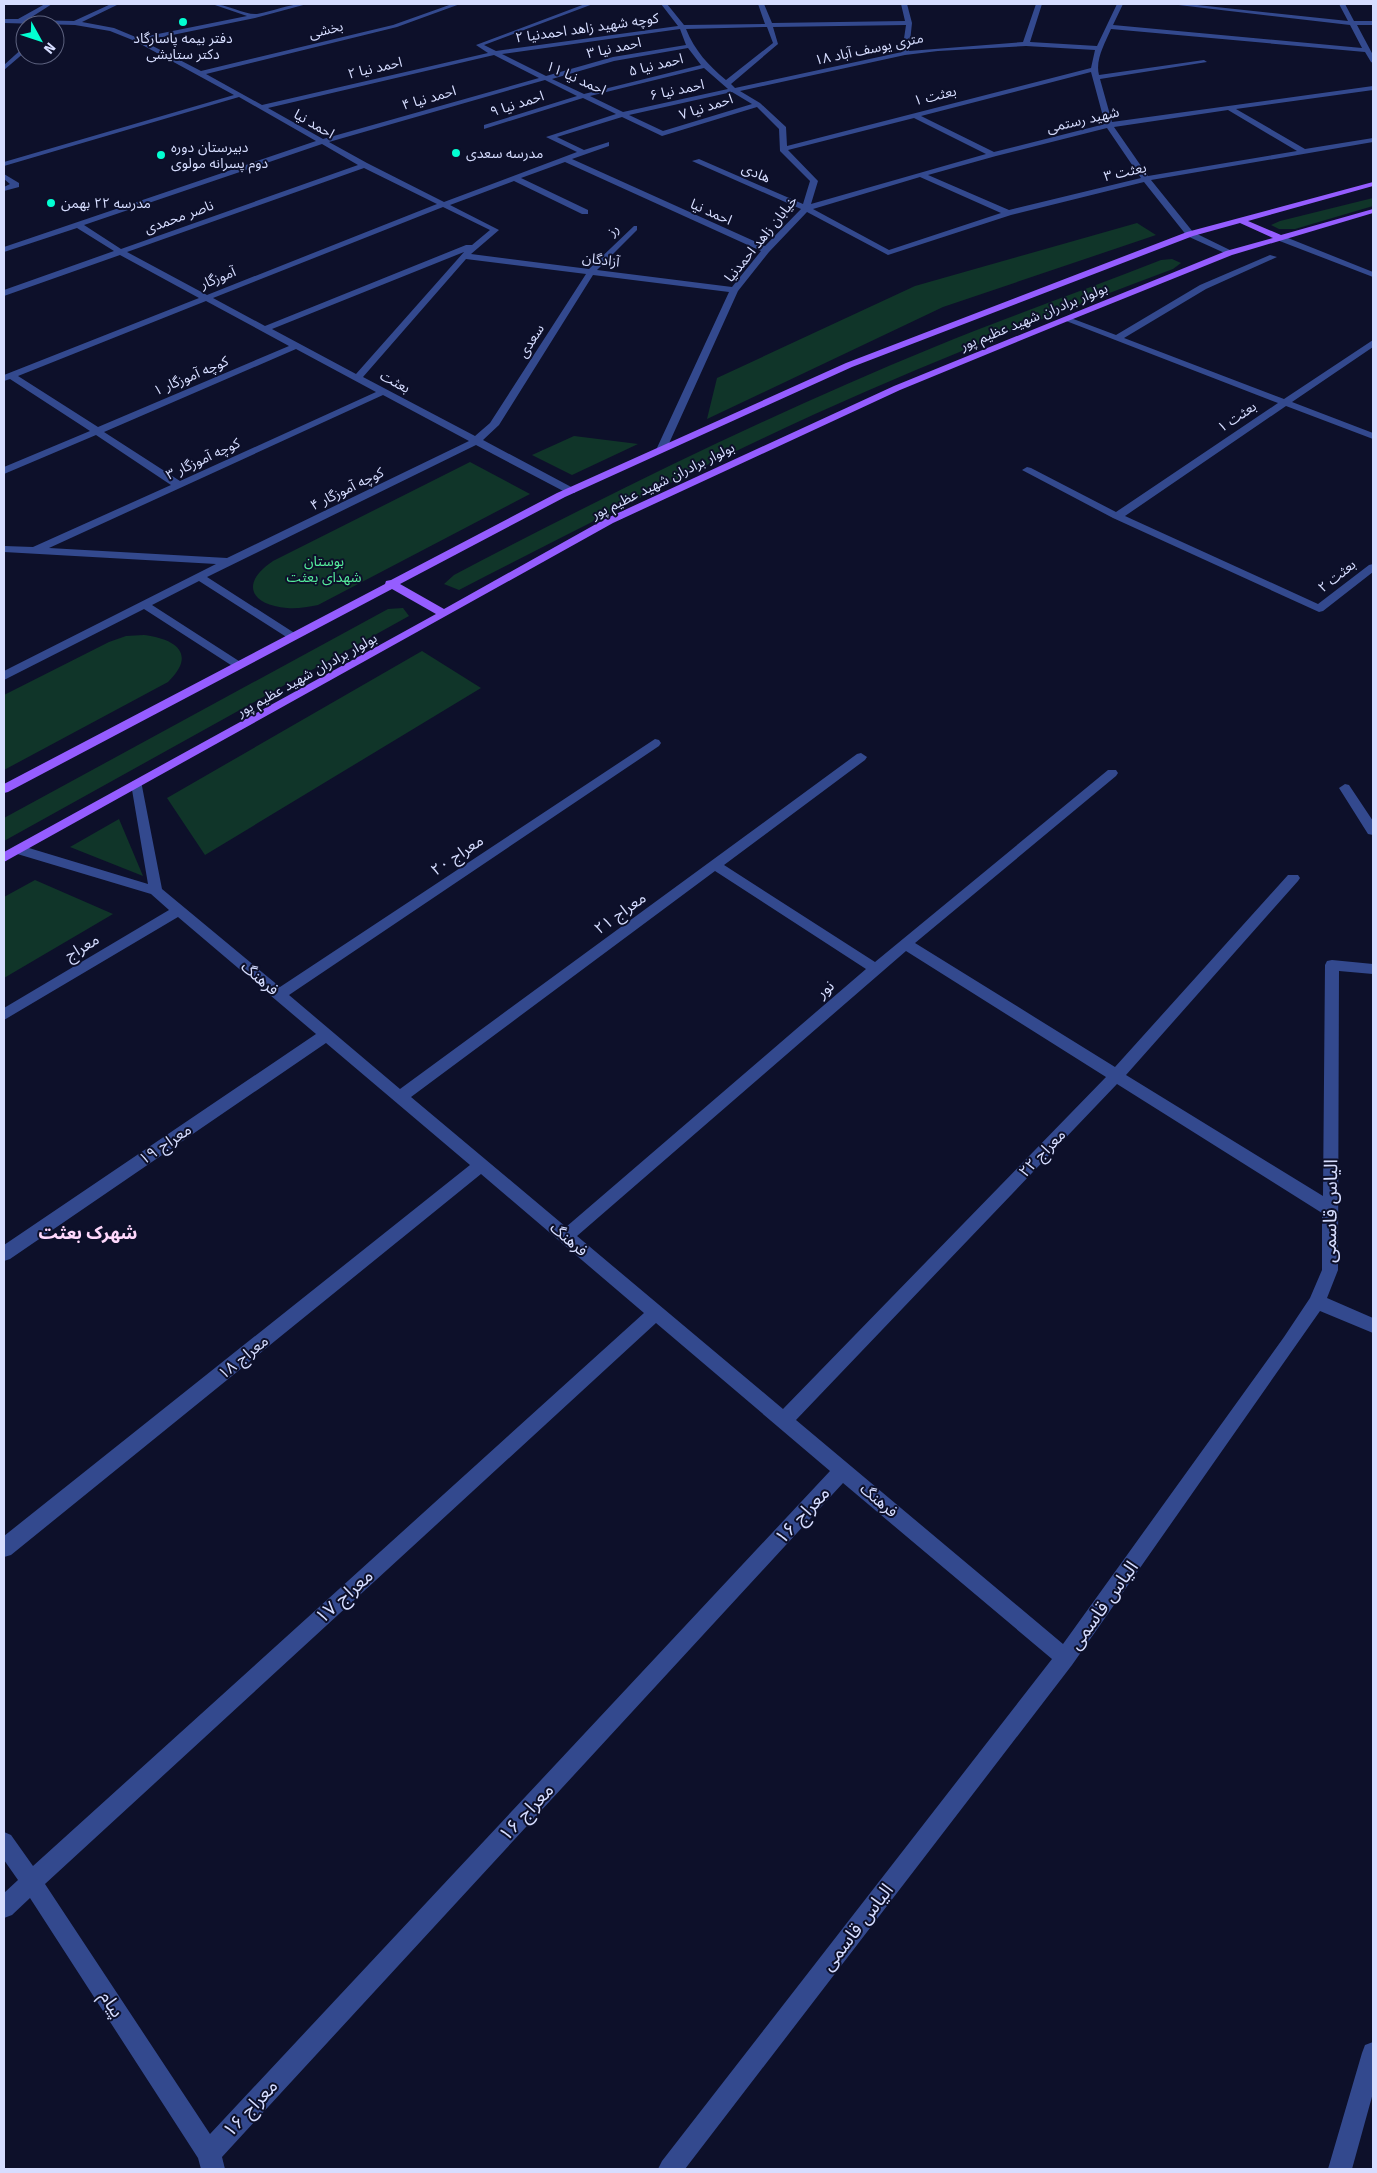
<svg xmlns="http://www.w3.org/2000/svg" width="1377" height="2173" viewBox="0 0 1377 2173" font-family="'Fira Sans','Noto Sans Arabic',sans-serif">
  <style>
    .green { fill: #103529 }
    .lines { fill: none; stroke-linecap: round; stroke-linejoin: round }
    .minor { fill: #33498e; fill-rule: evenodd }
    .major { fill: #955dff; fill-rule: evenodd }
    .poi-dot { fill: #02ffd2; stroke: #0d102a; stroke-width: 2 }
    .labels { text-anchor: middle; dominant-baseline: central; stroke-width: 4; stroke-linejoin: round; paint-order: stroke }
    .far-street-label { font-size: 14px; fill: #d6ddff; stroke: #0d102a }
    .far-poi-label { font-size: 14px; fill: #d6ddff; stroke: #0d102a; text-anchor: start }
    .far-park-label { font-size: 14px; fill: #55ed9c; stroke: #0d102a }
    .street-label { font-size: 16px; fill: #d6ddff; stroke: #0d102a }
    .neighbourhood-label { font-size: 18px; font-weight: bold; fill: #ffd8fc; stroke: #0d102a }
    .near-street-label { font-size: 19px; fill: #d6ddff; stroke: #0d102a }
  </style>
  <rect width="100%" height="100%" fill="#0d102a"/>
  <path class="green" d="M1373,198v8l-78,23h-16l-8,-4 9,-4z
    M1137,223l19,12 -213,72 -236,112 10,-41 198,-92z
    M1172,259l9,4 -8,6c-120,45 -241,92 -358,145 -120,55 -238,115 -356,176l-15,-6 10,-9c156,-82 315,-160 478,-227 75,-31 153,-58 229,-88z
    M574,436l64,8 -66,31 -40,-20z
    M470,462l60,32 -212,111c-11,2 -21,4 -31,3 -37,-3 -47,-25 -14,-47z
    M403,608l6,8 -405,225v-23l384,-209z
    M144,635c32,4 53,19 24,47l-164,88v-75l105,-53 17,-6z
    M422,651l59,37 -276,167 -38,-57z
    M119,819l24,57 -73,-29z
    M35,880l78,34 -109,64v-81z"/>
  <g class="lines">
    <path class="minor" d="M45,4h7l-25,16 47,1 37,-17h8l-37,18 32,6 24,10 109,-22 -35,-12c15,0 33,11 45,10 17,-3 33,-11 50,-10l-52,14 -112,23 58,30 192,-46 59,-21h8l-63,23 -191,47 56,31 226,-52 -12,-8 109,-41h8l-109,41 12,6 182,-25 -17,-22h6l17,21 81,-1 -7,-20h6l8,19 133,-2 -4,-17h6l5,19 -3,28 114,-9 13,-38h6l-12,38 67,4 20,-42h6l-10,21 249,23 -12,-23 -180,-21h18l160,17 -9,-17h6l9,17h19v4h-16l16,30v8l-2,-1 -6,-10 -254,-23c-6,14 -16,31 -12,46l105,-15 3,2 -107,17 12,43 261,-36v4l-137,19 69,40 68,-11v4l-222,38 42,52 39,19 1,2 -4,2 -42,-19 -43,-54 -133,33 -123,40 -81,-43 -38,40 -31,39 -72,159 -5,3 -5,-3 73,-158 -136,-17 -94,150 -16,15 92,49v4h-8l-91,-48 -269,132 89,57 2,2 -2,2h-8l-89,-57 -47,24 90,58 2,2 -2,2h-8l-90,-58 -140,71v-9l212,-107 -212,-12v-6l29,1 138,-62 -75,-50 -92,39v-7l86,-36 -80,-52 -6,2v-6l195,-77 -79,-43 -116,41v-6l110,-39 -37,-23 -73,24v-5l312,-106 -77,-44 -235,69v-4l230,-67 -99,-54 -25,-10 -35,-6 -71,-2v-4h14zM906,25l-4,27 -167,36 -4,-4 47,-40 -5,-17zM767,27l6,16 -47,37c-18,-15 -31,-29 -40,-51zM680,29l6,16 -73,12 -67,19 -44,-22zM1026,46l69,4 -4,18 -304,78 -1,-19 -26,-24 -20,-12 165,-36 33,-4zM688,48l13,17 -117,29 -32,-15 62,-18zM494,55l45,23 -216,61 -55,-31zM704,68l24,21 -105,23 -33,-16zM1091,72l14,52 -111,28 -73,-36zM545,80l32,16 -93,29v4l99,-31 33,16 -70,23 31,15 -133,50 -77,-39 -38,-21zM732,92l20,12 -89,27 -34,-16zM757,107l22,22 1,22 30,30 -7,23 -104,-45 -7,2 109,48 -36,37 -193,-87 37,-13v-4l-25,8 -27,-13 65,-20 40,19zM1228,110l69,41 -149,25 -34,-49zM914,118l72,36 -175,50 7,-23 -30,-31zM1107,128l34,50 -132,32 -81,-35 68,-19zM322,144l36,21 -237,84 -37,-24zM565,162l196,89 -29,36 -135,-17 40,-40v-4h-3l-45,43 -118,-15 28,-24 -49,-25 64,-24 68,33h6v-4l-67,-32zM364,168l73,36 -230,91 -80,-43zM920,177l81,36 -112,37 -76,-41zM443,207l47,23 -18,15h-6l-201,81 -52,-28zM464,252l-108,122 -84,-45zM466,259l120,15 -96,149 -15,13 -112,-59zM206,301l83,45 -191,81 -80,-51zM296,349l80,43 -196,89 -76,-49zM383,395l86,46 -242,117 -178,-10z
      M25,46v6l-21,18v-5z
      M4,174l15,9v4l-15,4v-4l6,-3 -6,-5z
      M1277,236h6l90,36v5l-96,-37z
      M1270,255l7,2 -71,32 -82,49 160,61 89,-59v7l-81,55 81,31v6l-87,-33 -161,110 193,88 51,-39 4,-1v8l-50,39 -4,1 -206,-94 -91,-48 5,-3 4,1 85,44 162,-109 -217,-84 7,-2 48,18 84,-50z
      M655,739l4,1 2,3 -2,3 -370,249 111,94 457,-335 4,-1 6,4 -2,3 -141,105 151,97 233,-192h8l2,3 -2,3 -201,167 200,124 173,-192h10l2,3 -2,3 -172,194 197,121 2,-231 2,-4 5,-1 41,4v10l-34,-3 -1,299 -11,28 46,20v15l-53,-22 -248,354 -387,504h-27l4,-8 390,-502 -209,-176 -621,674 3,12h-24l-3,-11 -168,-260 -18,17 -8,3v-25l14,-13 -14,-20v-28l7,3 22,31 611,-553 -163,-139 -470,381 -7,2v-21l466,-371 -144,-122 -316,216 -6,2v-16l312,-211 -138,-117 -174,103v-12l165,-98 -18,-16 -137,-41 -2,-3 2,-3 5,-2 129,39 -17,-100 2,-3h8l21,108 118,98zM715,871l151,98 -300,258 -155,-130zM906,951l200,126 -323,332 -206,-173zM1117,1084l205,129v57l-12,28 -26,39 -221,307 -267,-224zM656,1323l174,148 -620,663 -165,-250z
      M1345,784l4,1 24,36v14l-5,-1 -29,-46z
      M1373,2042v51l-21,76h-24l34,-116 3,-8z"/>
    <path class="major" d="M1373,182v4l-125,35 33,14 92,-26v4l-141,42 -164,66 -168,69 -287,133 -609,339v-10l432,-238 -44,-25 -384,203 -4,1v-9l381,-200 1,-3 5,-1 166,-87 289,-130 341,-131zM1240,223l33,15 -47,13 -332,135 -289,133 -161,90 -44,-25 165,-87 287,-130 341,-131z"/>
  </g>
  <g class="poi-dot">
    <circle cx="183" cy="22" r="5"/>
    <circle cx="456" cy="153" r="5"/>
    <circle cx="161" cy="155" r="5"/>
    <circle cx="51" cy="203" r="5"/>
  </g>
  <g class="labels">
    <g class="far-street-label">
      <text transform="translate(587 28) rotate(-8)">کوچه شهید زاهد احمدنیا ۲</text>
      <text transform="translate(326 30) rotate(-14)">بخشی</text>
      <text transform="translate(614 48) rotate(-12)">احمد نیا ۳</text>
      <text transform="translate(869 49) rotate(-12)">۱۸ متری یوسف آباد</text>
      <text transform="translate(656 65) rotate(-14)">احمد نیا ۵</text>
      <text transform="translate(375 68) rotate(-13)">احمد نیا ۲</text>
      <text transform="translate(576 78) rotate(24)">احمد نیا ۱۱</text>
      <text transform="translate(677 90) rotate(-12)">احمد نیا ۶</text>
      <text transform="translate(935 96) rotate(-14)">بعثت ۱</text>
      <text transform="translate(429 98) rotate(-16)">احمد نیا ۴</text>
      <text transform="translate(517 104) rotate(-18)">احمد نیا ۹</text>
      <text transform="translate(706 107) rotate(-18)">احمد نیا ۷</text>
      <text transform="translate(1083 120) rotate(-13)">شهید رستمی</text>
      <text transform="translate(314 124) rotate(30)">احمد نیا</text>
      <text transform="translate(1125 172) rotate(-13)">بعثت ۳</text>
      <text transform="translate(756 173) rotate(23)">هادی</text>
      <text transform="translate(711 212) rotate(24)">احمد نیا</text>
      <text transform="translate(179 217) rotate(-20)">ناصر محمدی</text>
      <text transform="translate(613 230) rotate(-46)">رز</text>
      <text transform="translate(761 239) rotate(-51)">خیابان زاهد احمدنیا</text>
      <text transform="translate(601 260) rotate(7)">آزادگان</text>
      <text transform="translate(218 278) rotate(-22)">آموزگار</text>
      <text transform="translate(1034 317) rotate(-22)">بولوار برادران شهید عظیم‌ پور</text>
      <text transform="translate(531 341) rotate(-58)">سعدی</text>
      <text transform="translate(191 376) rotate(-23)">کوچه آموزگار ۱</text>
      <text transform="translate(395 382) rotate(28)">بعثت</text>
      <text transform="translate(1237 417) rotate(-34)">بعثت ۱</text>
      <text transform="translate(203 459) rotate(-25)">کوچه آموزگار ۳</text>
      <text transform="translate(663 481) rotate(-26)">بولوار برادران شهید عظیم‌ پور</text>
      <text transform="translate(347 489) rotate(-26)">کوچه آموزگار ۴</text>
      <text transform="translate(1337 576) rotate(-38)">بعثت ۲</text>
      <text transform="translate(307 675) rotate(-29)">بولوار برادران شهید عظیم‌ پور</text>
    </g>
    <g class="far-poi-label">
      <text x="183" y="38" text-anchor="middle">دفتر بیمه پاسارگاد<tspan x="183" dy="16">دکتر ستایشی</tspan></text>
      <text x="171" y="147">دبیرستان دوره<tspan x="171" dy="16">دوم پسرانه مولوی</tspan></text>
      <text x="466" y="153">مدرسه سعدی</text>
      <text x="61" y="203">مدرسه ۲۲ بهمن</text>
    </g>
    <g class="far-park-label">
      <text x="324" y="561">بوستان<tspan x="324" dy="16">شهدای بعثت</tspan></text>
    </g>
    <g class="street-label">
      <text transform="translate(457 855) rotate(-34)">معراج ۲۰</text>
      <text transform="translate(620 913) rotate(-36)">معراج ۲۱</text>
      <text transform="translate(82 947) rotate(-31)">معراج</text>
      <text transform="translate(260 978) rotate(40)">فرهنگ</text>
      <text transform="translate(825 989) rotate(-41)">نور</text>
      <text transform="translate(165 1144) rotate(-34)">معراج ۱۹</text>
      <text transform="translate(1042 1153) rotate(-46)">معراج ۲۲</text>
      <text transform="translate(569 1239) rotate(40)">فرهنگ</text>
      <text transform="translate(243 1357) rotate(-39)">معراج ۱۸</text>
      <text transform="translate(879 1500) rotate(40)">فرهنگ</text>
    </g>
    <g class="neighbourhood-label">
      <text x="88" y="1233">شهرک بعثت</text>
    </g>
    <g class="near-street-label">
      <text transform="translate(1330 1211) rotate(-89)">الیاس قاسمی</text>
      <text transform="translate(802 1515) rotate(-47)">معراج ۱۶</text>
      <text transform="translate(344 1596) rotate(-42)">معراج ۱۷</text>
      <text transform="translate(1103 1605) rotate(-54)">الیاس قاسمی</text>
      <text transform="translate(526 1812) rotate(-47)">معراج ۱۶</text>
      <text transform="translate(857 1927) rotate(-52)">الیاس قاسمی</text>
      <text transform="translate(112 2004) rotate(57)">پیام</text>
      <text transform="translate(250 2108) rotate(-47)">معراج ۱۶</text>
    </g>
  </g>
  <rect width="1377" height="2173" fill="none" stroke="#d6ddff" stroke-width="10"/>
  <g transform="translate(40 40) rotate(130)"><circle r="24" fill="#0d102a" stroke="#5d627f"/>
  <path d="M0-4L9 19L0 12L-9 19Z" fill="#02ffd2"/>
  <text y="-8" font-size="14" font-weight="bold" text-anchor="middle" fill="#d6ddff">N</text>
  </g>
</svg>
